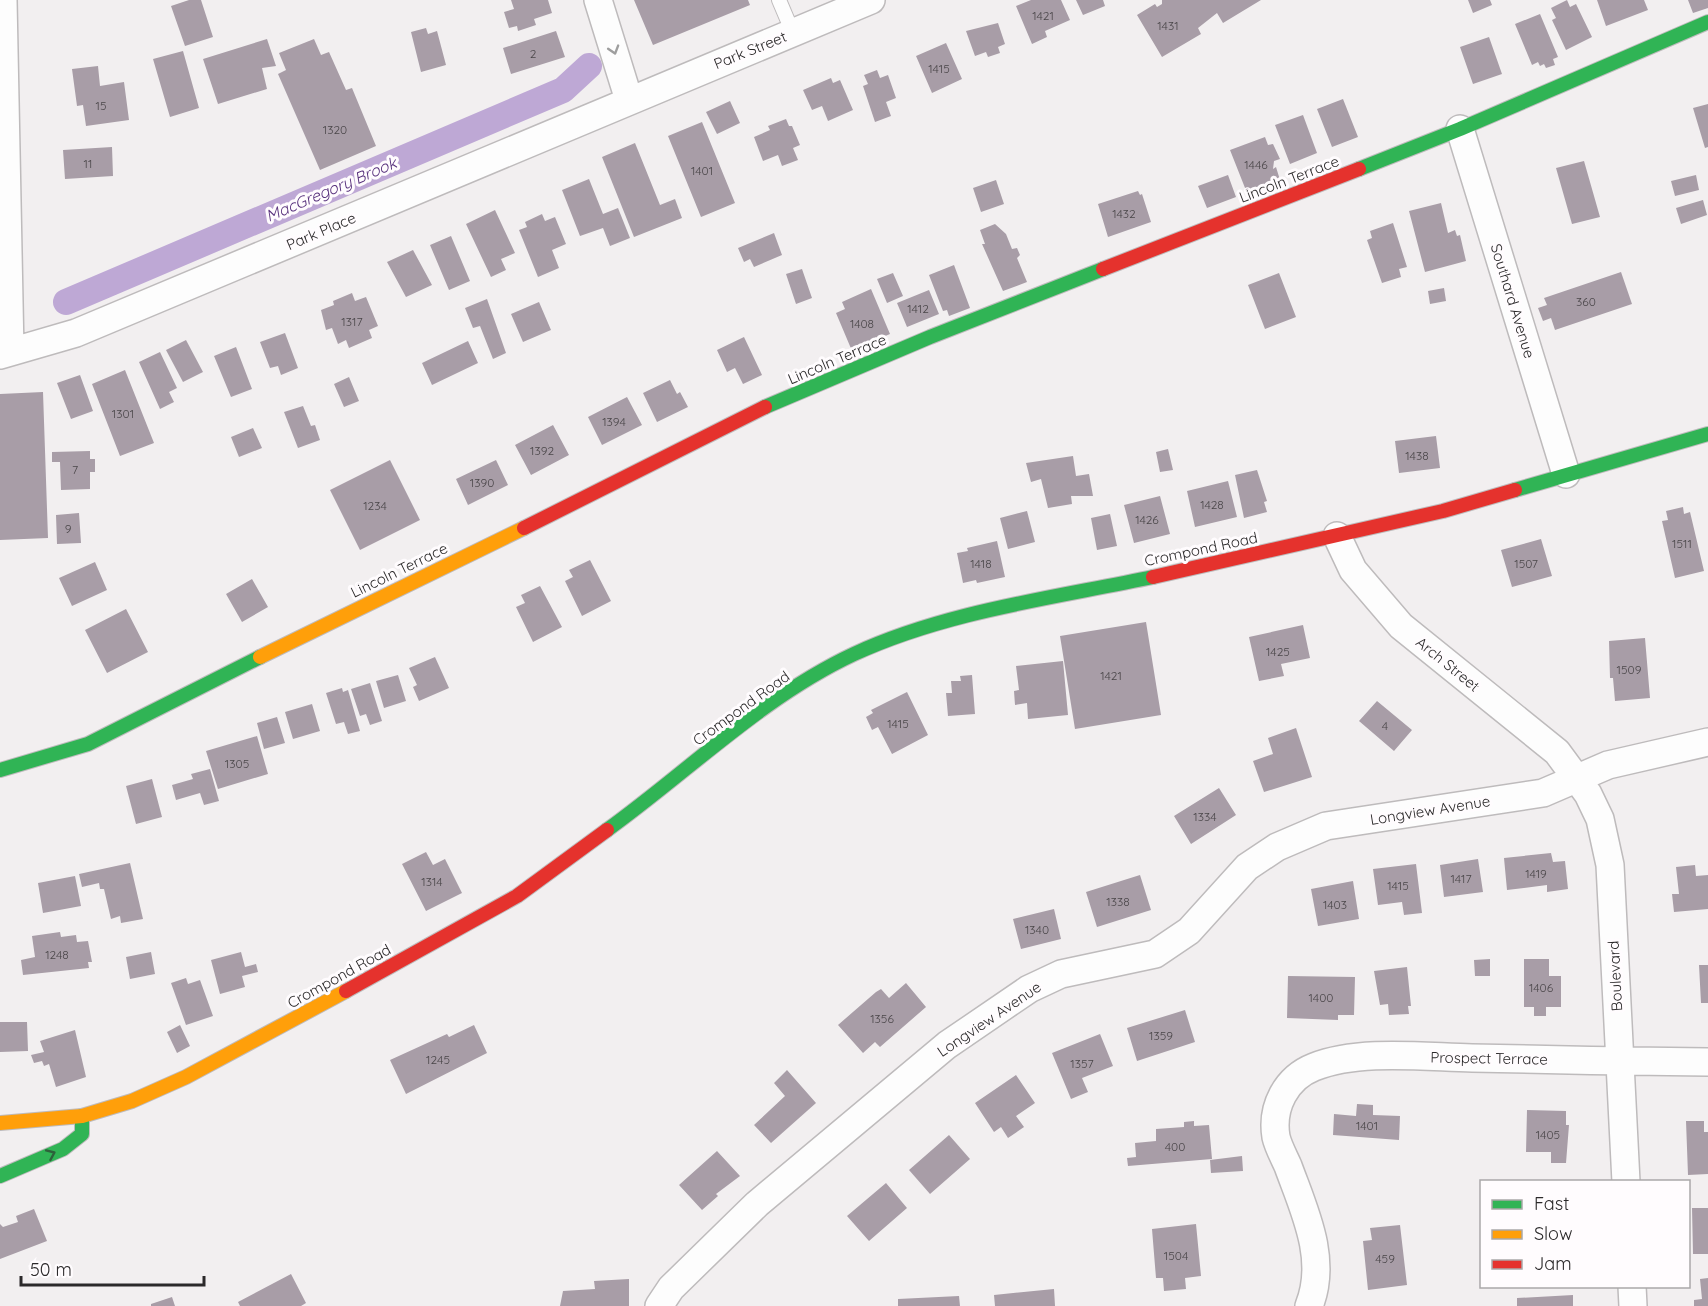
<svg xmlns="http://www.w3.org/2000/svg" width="1708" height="1306" viewBox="0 0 1708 1306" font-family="Quicksand,sans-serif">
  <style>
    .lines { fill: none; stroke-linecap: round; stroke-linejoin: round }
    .canal { stroke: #bea8d5; stroke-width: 26 }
    .building { fill: #a89da7 }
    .lane-casing { stroke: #bebbbc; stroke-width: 16 }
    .street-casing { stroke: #bebbbc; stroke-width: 30 }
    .fast-casing { stroke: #bebbbc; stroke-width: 16 }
    .slow-casing { stroke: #bebbbc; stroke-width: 16 }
    .jam-casing { stroke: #bebbbc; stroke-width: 16 }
    .lane { stroke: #fdfdfd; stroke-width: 14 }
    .street { stroke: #fdfdfd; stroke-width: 27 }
    .fast { stroke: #30b455; stroke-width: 14 }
    .slow { stroke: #ff9f0a; stroke-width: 14 }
    .jam { stroke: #e5322d; stroke-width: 14 }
    .oneway { stroke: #9e9e9e }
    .oneway2 { stroke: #2d613b }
    .labels { text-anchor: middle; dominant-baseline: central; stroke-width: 6; stroke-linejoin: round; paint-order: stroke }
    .number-label { font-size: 12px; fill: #4a4649 }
    .street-label { font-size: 15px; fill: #2b292a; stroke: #fffcfe }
    .water-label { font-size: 16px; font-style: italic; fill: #57307c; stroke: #fffcfe }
  </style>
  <rect width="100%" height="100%" fill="#f2eff0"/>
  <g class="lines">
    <path class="canal" d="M66,302l497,-212 26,-24"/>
  </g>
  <path class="building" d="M189,0h12l12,37 -28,9 -14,-40z
    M511,0h37l4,13 -18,6 2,6 -18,6 -1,-5 -8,2 -5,-16 10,-3z
    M634,0h114l2,5 -97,40z
    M1031,0h30l9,20 -25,11 2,6 -15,7 -16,-38z
    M1076,0h27l2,6 -22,9z
    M1162,0h99l-38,23 -6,-10 -19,15 3,6 -39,23 -25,-42 18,-11 2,3 5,-3z
    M1468,0h22l2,5 -19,8z
    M1567,0l3,7 6,-3 16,33 -26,13 -14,-30 4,-2 -5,-10z
    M1597,0h47l4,10 -42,16z
    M1688,0h20v8l-15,5z
    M1540,14l18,43 -5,2 2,6 -9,3 -2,-4 -4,2 -2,-4 -6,3 -17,-41z
    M998,23l7,21 -7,3 2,6 -12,4 -2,-5 -11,4 -9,-25z
    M426,28l2,6 9,-3 9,34 -25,7 -10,-40z
    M556,31l9,26 -54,17 -8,-26z
    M1489,37l13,37 -29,10 -13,-37z
    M267,39l9,27 -14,2 5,21 -49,15 -15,-45z
    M314,39l7,16 8,-3 17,38 6,-2 24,58 -56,24 -42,-96 8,-4 -7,-17z
    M946,43l16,36 -30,14 -16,-37z
    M183,51l16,57 -29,9 -17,-58z
    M98,66l2,20 24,-4 5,38 -43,6 -3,-21 -6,1 -5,-37z
    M877,70l3,8 8,-3 8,23 -10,4 5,14 -16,6 -12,-36 5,-2 -4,-9z
    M831,78l2,5 7,-3 13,30 -25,11 -6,-15 -10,4 -9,-20z
    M1343,99l15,38 -26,10 -15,-38z
    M730,101l10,22 -23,11 -11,-22z
    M1708,104v43l-3,1 -12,-40z
    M1303,115l14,38 -27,11 -15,-39z
    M786,119l3,7h3l8,19 -7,3 5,12 -16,6 -4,-11 -15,6 -9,-24 16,-7 -2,-4z
    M702,122l33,81 -34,14 -33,-81z
    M1265,137l3,8 5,-1 7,15 -6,2 -1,8 3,-2 4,13 -33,13 -17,-43z
    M635,143l25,62 15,-6 7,19 -48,19 -32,-80z
    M112,147l1,29 -48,3 -2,-29z
    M1584,161l16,56 -28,7 -16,-56z
    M1228,175l8,22 -29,11 -9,-22z
    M1696,175l3,15 -24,6 -4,-15z
    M589,179l14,35 15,-6 12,30 -20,8 -7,-18 -23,8 -18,-46z
    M996,180l8,24 -23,8 -8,-24z
    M1138,191l2,4 2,-1 9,28 -43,15 -10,-33z
    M1703,200l4,15 -26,9 -5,-16z
    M1441,203l7,30 7,-3 2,6 3,-1 6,26 -41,11 -16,-61z
    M495,210l20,43 -14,6 5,11 -15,7 -25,-53z
    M542,214l3,7 10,-4 11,27 -14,6 7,18 -21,9 -19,-47 8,-3 -2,-5z
    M1393,223l14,44 -8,2 2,8 -19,6 -15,-43 5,-2 -2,-7z
    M995,224l11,10 6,15 5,-1 3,7 -3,3 10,24 -24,9 -21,-47h3l-5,-14z
    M774,233l8,22 -28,12 -4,-8 -6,3 -6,-14z
    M451,236l19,45 -21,9 -19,-45z
    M413,250l19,35 -26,12 -19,-35z
    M954,265l16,43 -21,8 -2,-6 -4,1 -14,-36z
    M802,269l10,29 -16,6 -10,-30z
    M1621,272l11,32 -77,26 -4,-12 -8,3 -5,-13 9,-3 -3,-7z
    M893,273l10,23 -16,7 -10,-24z
    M1279,273l17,44 -31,12 -17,-44z
    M1444,288l2,13 -16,3 -2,-13z
    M871,289l19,45 -19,8 3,8 -19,8 -19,-45 9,-4 -3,-7z
    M929,290l10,24 -32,13 -10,-24z
    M352,293l3,8 11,-4 12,29 -9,4 3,8 -23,10 -3,-8 -8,4 -6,-16 -6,2 -5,-20 13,-5 -1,-4z
    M487,299l19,54 -13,6 -13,-33 -7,2 -8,-20z
    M539,302l12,28 -28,12 -12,-28z
    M285,333l13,35 -17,7 -3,-9 -8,2 -10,-26z
    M744,337l18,38 -19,9 -8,-16 -8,4 -10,-22z
    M186,340l17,32 -20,10 -17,-32z
    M468,341l10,22 -46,22 -10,-22z
    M236,347l16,42 -21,8 -17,-41z
    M160,352l17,36 -8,4 5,10 -14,7 -21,-47z
    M125,370l29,73 -34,13 -28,-72z
    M80,375l13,36 -22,8 -14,-36z
    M349,377l10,24 -15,6 -10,-23z
    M670,380l7,14 3,-2 8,15 -31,15 -14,-29z
    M43,392l5,146 -48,2v-146z
    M627,397l15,28 -40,20 -14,-28z
    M303,406l8,20 4,-1 5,15 -22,8 -14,-36z
    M553,425l16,30 -38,20 -16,-30z
    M253,428l9,20 -23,9 -8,-20z
    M1436,436l4,32 -41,5 -4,-32z
    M1168,449l5,21 -13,2 -4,-20z
    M90,451v8h5v13h-5v17l-29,1 -1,-28h-8v-10z
    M1073,456l3,20 13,-2 4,22h-22l1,8 -24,4 -7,-29 -10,3 -5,-19z
    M390,460l30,60 -60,30 -30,-60z
    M496,460l12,25 -40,20 -12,-26z
    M1257,470l10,31 -3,1 3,10 -23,6 -9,-43z
    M1228,481l9,36 -42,10 -8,-36z
    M1160,496l10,38 -36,9 -10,-38z
    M1683,507l1,7 6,-2 14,59 -29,7 -13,-57 6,-1 -2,-9z
    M1027,511l8,31 -27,7 -8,-31z
    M79,513l2,30 -24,1 -1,-29z
    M1110,514l7,32 -20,4 -6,-32z
    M1541,539l11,37 -40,11 -11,-37z
    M997,541l8,36 -28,6 -1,-3 -13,3 -6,-30 11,-2 -1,-3z
    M590,560l21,41 -29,15 -17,-35 8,-4 -4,-7z
    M95,562l12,28 -35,16 -13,-28z
    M252,579l16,28 -26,15 -16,-28z
    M540,586l22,41 -29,15 -17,-35 9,-4 -4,-8z
    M126,609l22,43 -41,21 -22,-43z
    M1146,622l15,93 -86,14 -15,-93z
    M1303,625l7,33 -29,6 3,12 -25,5 -10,-44z
    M1645,638l5,60 -35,3 -2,-23h-3l-1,-37z
    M435,657l14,31 -30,13 -6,-14 4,-2 -8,-17z
    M1063,661l5,54 -40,4 -1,-16 -12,2 -1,-14 5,-1 -3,-24z
    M398,675l8,26 -22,7 -8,-27z
    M972,675l3,39 -27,2 -2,-23h6l-1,-12h10l-1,-5z
    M370,683l12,38 -12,4 -4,-11 -6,2 -9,-27z
    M342,688l1,4 5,-2 12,41 -12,3 -4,-12 -8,2 -10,-31z
    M907,692l21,43 -36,19 -14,-27 -6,3 -6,-13 7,-4 -2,-3z
    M1377,701l35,29 -18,21 -35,-30z
    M312,704l8,27 -27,8 -8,-27z
    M277,717l8,26 -21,6 -7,-26z
    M1296,728l16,49 -48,15 -11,-31 20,-7 -5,-16z
    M257,736l11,38 -50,15 -12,-38z
    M210,769l9,32 -15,4 -4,-12 -24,7 -4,-15 21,-6 -2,-5z
    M152,779l10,38 -26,7 -10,-38z
    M1219,788l17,27 -45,29 -17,-28z
    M426,852l7,13 12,-6 17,34 -36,18 -24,-47z
    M1551,853l2,9 12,-1 3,28 -21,3v-7l-40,5 -3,-32z
    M1478,859l5,33 -39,5 -4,-32z
    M130,863l13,56 -22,4 -1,-7 -9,3 -7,-30h-4l-1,-6 -17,4 -3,-13z
    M1416,864l6,49 -18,2 -2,-13 -24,3 -5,-36z
    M1695,865l1,11 12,-1v34l-34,3 -2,-18h7l-3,-27z
    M1140,875l11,35 -54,17 -11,-35z
    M75,876l6,30 -38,7 -5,-30z
    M1353,881l6,38 -41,7 -7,-37z
    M1054,909l7,30 -40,10 -8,-30z
    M60,932l1,5 15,-2 1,7 11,-1 4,21h-4l1,6 -66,7 -2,-15 14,-3 -3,-21z
    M151,952l4,22 -25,5 -4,-22z
    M241,952l4,15 11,-3 2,8 -16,4 3,11 -25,7 -9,-34z
    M1490,959v17h-15l-1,-16z
    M1524,959h25v17h12v31h-15v9h-12v-9h-10z
    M1699,965h9v38h-7z
    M1407,967l4,39h-3l1,8 -20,1 -1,-11 -8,1 -6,-34z
    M1288,976l67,1 -1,38h-16v5l-51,-2z
    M186,978l2,6 12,-4 13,36 -27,9 -15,-42z
    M906,983l20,24 -46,40 -5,-5 -12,11 -25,-28 38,-33 5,-3 8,9z
    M1185,1010l10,32 -58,19 -10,-33z
    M0,1022h27l1,29 -28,1z
    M180,1025l10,21 -13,7 -10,-21z
    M474,1025l13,28 -81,41 -16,-34 57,-26 2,3z
    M75,1030l11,47 -30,10 -7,-23 -5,2 -2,-5 -8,2 -3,-8 13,-3 -4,-11z
    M1100,1034l13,32 -31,12 6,14 -17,7 -19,-46z
    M787,1070l29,33 -45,40 -17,-18 31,-29 -11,-13z
    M1016,1075l19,28 -19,13 8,11 -16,11 -7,-11 -7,5 -19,-29z
    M1357,1104l16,1v10l27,1 -1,24 -66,-5 1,-21 22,2z
    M1527,1110l39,1v14h3l-3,38h-15v-11h-25z
    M1194,1121v5l15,-1 3,34 -84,7 -1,-8 9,-1 -1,-14 21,-2v-12l28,-2v-5z
    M1686,1121h18v11h4v42l-20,1z
    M949,1135l21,24 -40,35 -21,-24z
    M717,1151l23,25 -24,18 2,2 -16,14 -23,-25z
    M1242,1156l1,15 -32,2 -1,-13z
    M886,1183l21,25 -38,33 -22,-25z
    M1692,1208h16v46h-15z
    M34,1209l13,32 -47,18v-35l3,3 15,-5 -2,-6z
    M1196,1224l5,52 -16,2 1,11 -22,2 -1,-13h-7l-4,-49z
    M1400,1225l7,60 -39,5 -5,-49 9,-1 -2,-12z
    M291,1274l15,29 -5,3h-61l-2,-4z
    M1708,1278v28h-14v-6l8,-1 -2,-20z
    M629,1279v27h-69l3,-15 32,-2 -1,-8z
    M1054,1289l1,17h-60l-1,-11z
    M1573,1295v11h-56v-8z
    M959,1296l1,10h-62v-7z
    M172,1297l3,9h-24v-2z"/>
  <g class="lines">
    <g class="lane-casing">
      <path id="lane" d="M779,0l14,33"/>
    </g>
    <g class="street-casing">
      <path id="street" d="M3,0l7,352
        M598,0l31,100
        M1460,129l106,345
        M0,355l76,-22 795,-333
        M1337,536l16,34 48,56 156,126 31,42 12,25 10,46 16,317
        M1632,1286l1,20
        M659,1306l12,-18 86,-84 190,-159 82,-56 32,-15 94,-20 34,-23 58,-64 30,-20 49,-21 217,-33 65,-28 100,-23
        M1309,1306c19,-47 -5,-96 -21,-140 -4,-9 -10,-20 -12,-29 -5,-30 10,-59 38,-70 45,-18 110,-10 158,-9 79,2 157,3 236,4"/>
    </g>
    <g class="fast-casing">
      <path id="fast" d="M1359,169l101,-40 248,-107
        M765,407l165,-70 173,-68
        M1515,490l193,-56
        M0,770l88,-26 172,-87
        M607,830c82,-59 155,-133 247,-176 93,-43 200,-56 299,-77
        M0,1176l63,-27 19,-15v-18"/>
    </g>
    <g class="slow-casing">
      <path id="slow" d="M260,657l264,-129
        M0,1123l82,-7 50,-15 54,-24 160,-86"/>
    </g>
    <g class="jam-casing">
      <path id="jam" d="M1103,269l256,-100
        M524,528l241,-121
        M1153,577l290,-66 72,-21
        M346,991l171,-95 90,-66"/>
    </g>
    <use href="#lane" class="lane"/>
    <use href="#street" class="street"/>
    <use href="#fast" class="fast"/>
    <use href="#slow" class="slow"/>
    <use href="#jam" class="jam"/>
  </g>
  <defs><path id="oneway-chevron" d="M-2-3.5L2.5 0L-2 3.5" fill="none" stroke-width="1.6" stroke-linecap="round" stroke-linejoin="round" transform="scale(1.5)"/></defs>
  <use class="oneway" href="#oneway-chevron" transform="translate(614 50) rotate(73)"/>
  <use class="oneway2" href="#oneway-chevron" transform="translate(51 1154) rotate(-24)"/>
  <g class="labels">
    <g class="number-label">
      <text x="1043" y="15">1421</text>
      <text x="1168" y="25">1431</text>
      <text x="533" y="53">2</text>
      <text x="939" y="68">1415</text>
      <text x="101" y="105">15</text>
      <text x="335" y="129">1320</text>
      <text x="88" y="163">11</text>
      <text x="1256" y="164">1446</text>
      <text x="702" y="170">1401</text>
      <text x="1124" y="213">1432</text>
      <text x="1586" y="301">360</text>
      <text x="918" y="308">1412</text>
      <text x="352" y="321">1317</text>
      <text x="862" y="323">1408</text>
      <text x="123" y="413">1301</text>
      <text x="614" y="421">1394</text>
      <text x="542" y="450">1392</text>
      <text x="1417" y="455">1438</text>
      <text x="75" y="469">7</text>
      <text x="482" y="482">1390</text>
      <text x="1212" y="504">1428</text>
      <text x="375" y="505">1234</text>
      <text x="1147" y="519">1426</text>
      <text x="68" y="528">9</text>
      <text x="1682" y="543">1511</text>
      <text x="981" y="563">1418</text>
      <text x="1526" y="563">1507</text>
      <text x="1278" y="651">1425</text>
      <text x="1629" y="669">1509</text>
      <text x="1111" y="675">1421</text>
      <text x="898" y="723">1415</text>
      <text x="1385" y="725">4</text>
      <text x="237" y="763">1305</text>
      <text x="1205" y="816">1334</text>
      <text x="1536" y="873">1419</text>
      <text x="1461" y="878">1417</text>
      <text x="432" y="881">1314</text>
      <text x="1398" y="885">1415</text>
      <text x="1118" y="901">1338</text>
      <text x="1335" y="904">1403</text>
      <text x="1037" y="929">1340</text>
      <text x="57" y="954">1248</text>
      <text x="1541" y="987">1406</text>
      <text x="1321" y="997">1400</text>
      <text x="882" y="1018">1356</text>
      <text x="1161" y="1035">1359</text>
      <text x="438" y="1059">1245</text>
      <text x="1082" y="1063">1357</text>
      <text x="1367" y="1125">1401</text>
      <text x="1548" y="1134">1405</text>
      <text x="1175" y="1146">400</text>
      <text x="1176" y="1255">1504</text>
      <text x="1385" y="1258">459</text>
    </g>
    <g class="street-label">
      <text transform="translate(750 50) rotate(-22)">Park Street</text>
      <text transform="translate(1289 179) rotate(-21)">Lincoln Terrace</text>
      <text transform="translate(321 231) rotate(-23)">Park Place</text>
      <text transform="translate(1513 301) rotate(73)">Southard Avenue</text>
      <text transform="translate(837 359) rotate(-23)">Lincoln Terrace</text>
      <text transform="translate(1201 549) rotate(-12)">Crompond Road</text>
      <text transform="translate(399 570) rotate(-26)">Lincoln Terrace</text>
      <text transform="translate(1448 664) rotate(39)">Arch Street</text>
      <text transform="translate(741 708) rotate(-36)">Crompond Road</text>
      <text transform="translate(1430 810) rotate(-9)">Longview Avenue</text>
      <text transform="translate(339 976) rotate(-29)">Crompond Road</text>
      <text transform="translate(1615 976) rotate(-93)">Boulevard</text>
      <text transform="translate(989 1019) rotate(-34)">Longview Avenue</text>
      <text transform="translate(1489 1058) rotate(1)">Prospect Terrace</text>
    </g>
    <g class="water-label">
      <text transform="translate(331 189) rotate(-23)">MacGregory Brook</text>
    </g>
  </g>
  <rect x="1480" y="1180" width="210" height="108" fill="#fffcfe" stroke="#aaa8a9" stroke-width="1.5"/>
  <rect x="1492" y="1200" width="30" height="9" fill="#30b455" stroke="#aaa8a9" stroke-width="1.5"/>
  <text x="1534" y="1210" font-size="18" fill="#2b292a">Fast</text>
  <rect x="1492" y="1230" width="30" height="9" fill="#ff9f0a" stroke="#aaa8a9" stroke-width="1.5"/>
  <text x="1534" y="1240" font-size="18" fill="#2b292a">Slow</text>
  <rect x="1492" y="1260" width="30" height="9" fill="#e5322d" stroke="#aaa8a9" stroke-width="1.5"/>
  <text x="1534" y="1270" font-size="18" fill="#2b292a">Jam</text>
  <path d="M21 1276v9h183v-9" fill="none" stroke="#2b292a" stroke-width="3"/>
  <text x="30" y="1276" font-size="18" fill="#2b292a" stroke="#fffcfe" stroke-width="4.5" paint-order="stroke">50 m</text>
</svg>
